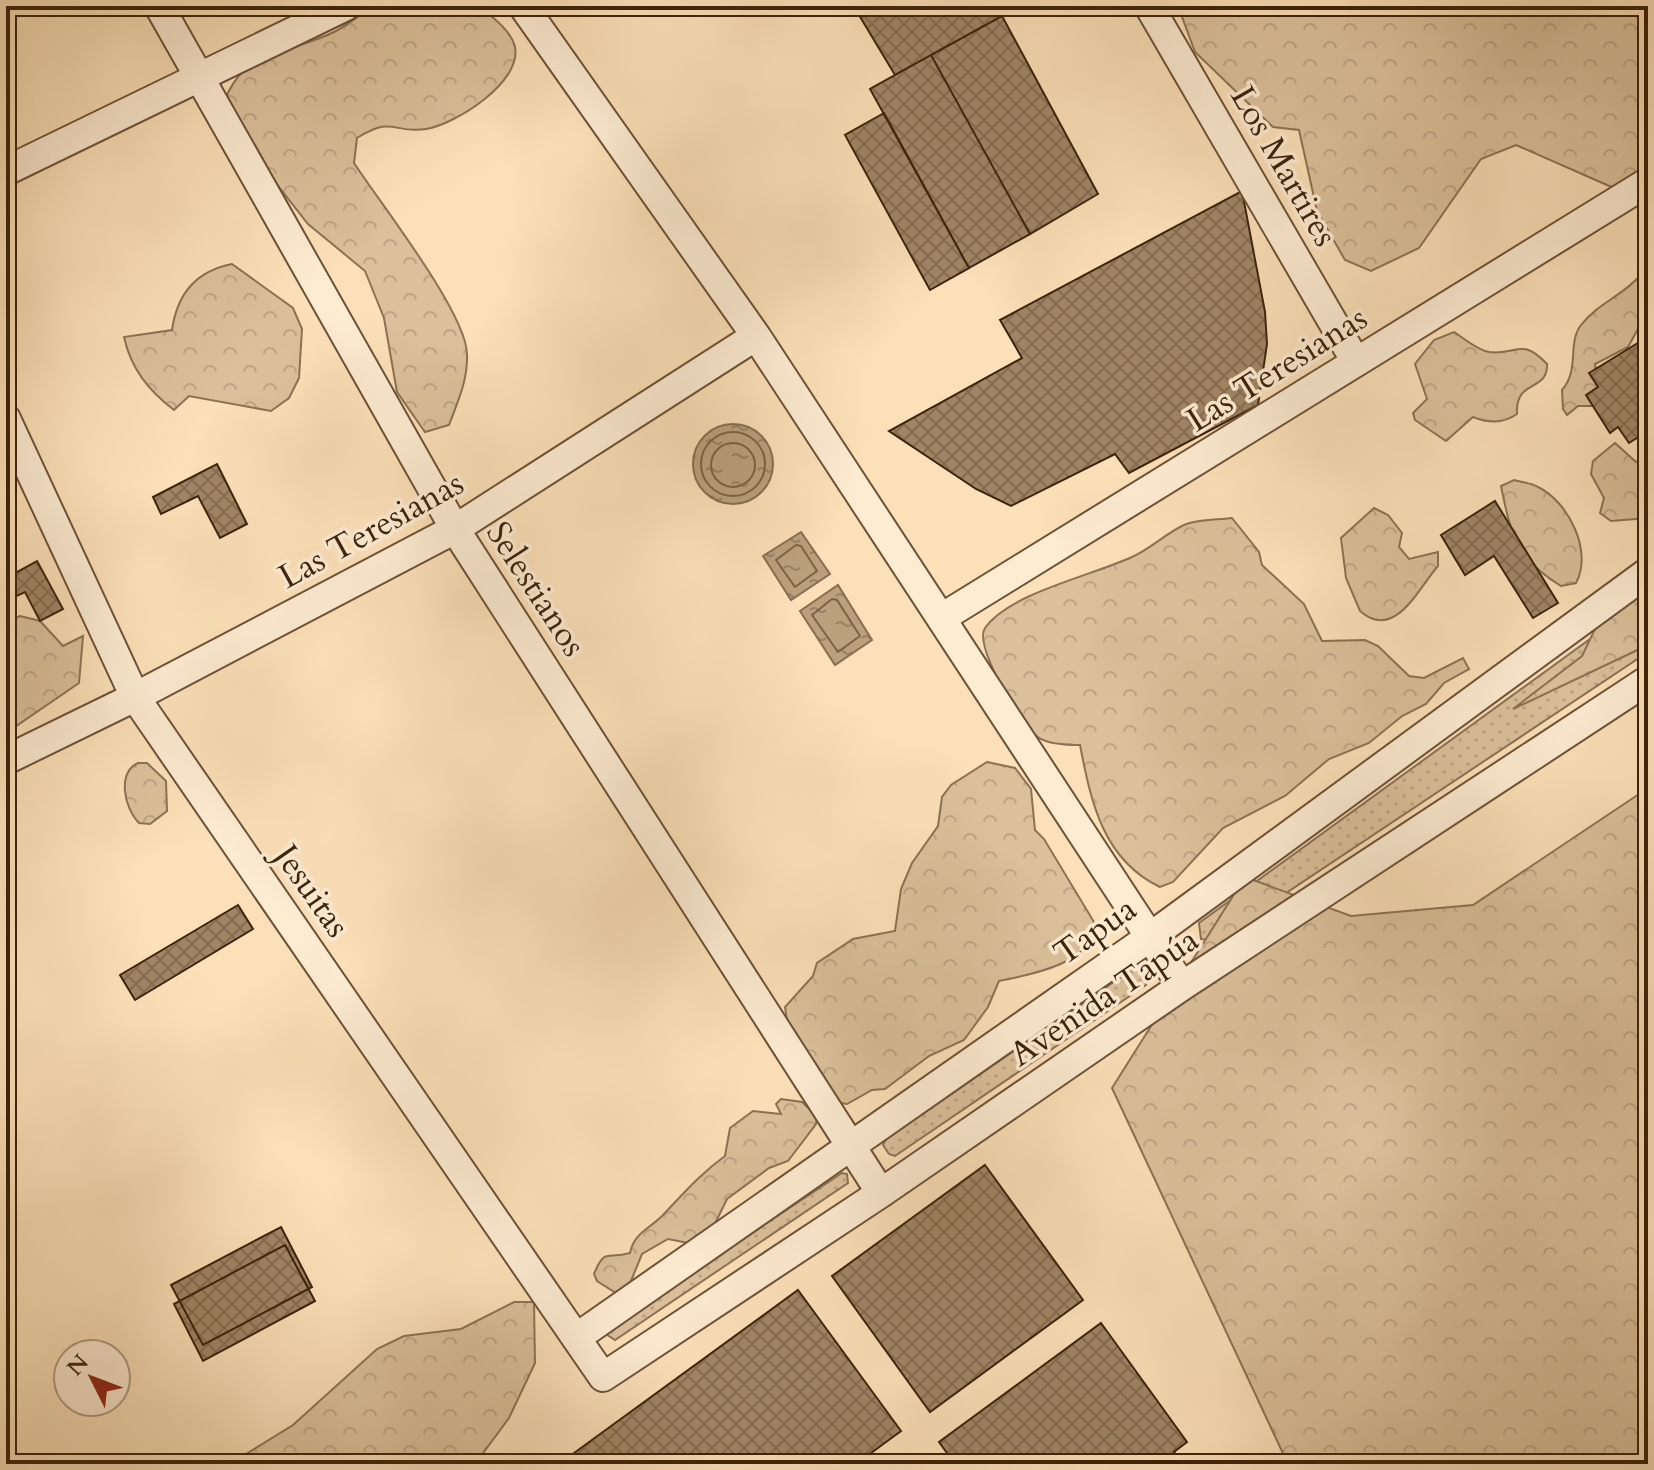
<svg xmlns="http://www.w3.org/2000/svg" width="1654" height="1470" viewBox="0 0 1654 1470" font-family="Cardo,serif">
  <style>
    .green { fill: url(#green-dots); stroke: #8c7253; stroke-width: 2 }
    .forest { fill: url(#forest-crowns); stroke: #8c7253; stroke-width: 2 }
    .water { fill: url(#water-ripples); stroke: #886e50; stroke-width: 2 }
    .lines { fill: none; stroke-linecap: round; stroke-linejoin: round }
    .shore { stroke: #7c6244; stroke-width: 2 }
    .building { fill: url(#building-cross-hatch); stroke: #3c230b; stroke-width: 2 }
    .street-casing { stroke: #6c5236; stroke-width: 32 }
    .street { stroke: #fdebd2; stroke-width: 28 }
    .labels { text-anchor: middle; dominant-baseline: central; stroke-width: 7; stroke-linejoin: round; paint-order: stroke }
    .street-label { font-size: 34px; fill: #3c230b; stroke: #fdebd2 }
  </style>
  <defs>
    <pattern id="green-dots" width="8" height="8" patternUnits="userSpaceOnUse" patternTransform="scale(2)"><rect width="8" height="8" fill="#dbc09b"/><path d="M2 2h.1M6 6h.1" fill="none" stroke="#bda584" stroke-width="1.8" stroke-linecap="round"/></pattern>
    <pattern id="forest-crowns" width="20" height="18" patternUnits="userSpaceOnUse" patternTransform="scale(2)"><rect width="20" height="18" fill="#dbc09b"/><path d="M2 6a3 3 0 1 1 6 0M12 15a3 3 0 1 1 6 0" fill="none" stroke="#bda584"/></pattern>
    <pattern id="water-ripples" width="26" height="14" patternUnits="userSpaceOnUse" patternTransform="scale(2)"><rect width="26" height="14" fill="#bba07e"/><path d="M2 4q2-2 4 0t4 0M15 11q2-2 4 0t4 0" fill="none" stroke="#998265"/></pattern>
    <pattern id="building-cross-hatch" width="8" height="8" patternUnits="userSpaceOnUse" patternTransform="scale(2)"><rect width="8" height="8" fill="#a08565"/><path d="M0 0l8 8M0 8l8-8" fill="none" stroke="#846c51"/></pattern>
  </defs>
  <rect width="100%" height="100%" fill="#fce0b9"/>
  <filter id="stains"><feTurbulence type="fractalNoise" baseFrequency=".0025" numOctaves="4"/><feColorMatrix values="0 0 0 0 .2 0 0 0 0 .09 0 0 0 0 .02 0 0 0 .5 -.17"/></filter>
  <radialGradient id="worn" r=".72"><stop offset=".6" stop-color="#630" stop-opacity="0"/><stop offset="1" stop-color="#630" stop-opacity=".3"/></radialGradient>
  <path class="green" d="M1648,597v55l-434,289 -13,-2 -2,-16z
    M1134,968l7,2 6,9 -1,6 -251,171 -6,-2 -6,-9 3,-6z
    M842,1173l5,1 1,9 -233,157 -9,-6 2,-5z"/>
  <path class="forest" d="M373,6h106c12,10 32,24 36,41 7,35 -59,77 -89,82 -34,5 -32,-14 -69,9l-3,25c26,40 112,149 113,191 1,26 -9,47 -18,71l-24,7 -28,-40 -13,-74 -19,-47 -57,-47 -88,-112c24,-71 64,-54 116,-81 13,-7 25,-17 37,-25z
    M1178,6h470v159l-32,24 -100,-44 -35,14 -62,89 -48,23 -26,-11 -28,-49 -18,-81 -26,-3 -78,-75z
    M232,264l61,44 9,21 -3,49 -10,20 -18,13 -82,-15 -15,14c-25,-19 -43,-41 -50,-73l48,-7c5,-36 24,-59 60,-66z
    M1648,266v61l-10,2 -10,18 -33,17 5,32 -7,10h-15l-11,9 -4,-6 -1,-19c18,-20 5,-47 19,-65 20,-25 45,-29 67,-59z
    M1454,332c11,7 23,18 35,20 29,4 31,-16 58,12 1,29 -32,14 -30,50 -14,10 -29,9 -44,3l-27,24 -31,-21 -2,-7 14,-14 -12,-35 19,-24z
    M1615,443l21,19 12,-8v64l-37,3 -11,-8 4,-15 -13,-24 2,-13z
    M1514,480c7,2 17,3 24,7 31,15 55,65 38,96l-15,3c-45,-27 -50,-51 -60,-100z
    M1374,508l14,7 14,18 -3,14 10,12 29,-7v14c-19,21 -43,76 -78,45l-14,-33 -5,-40z
    M1232,518l27,34 3,13 42,39 18,37 43,-1 13,6 31,30 15,2 39,-20 6,11 -25,14 -18,21 -24,12 -33,27 -40,16 -44,37 -62,32 -50,54 -13,5c-57,-27 -69,-85 -80,-142 -47,0 -46,-9 -70,-45 -9,-13 -34,-59 -25,-72 24,-35 109,-53 147,-71 18,-8 33,-23 52,-32 13,-6 33,-5 48,-7z
    M1619,579l29,3v63l-135,64 69,-53z
    M20,616l20,5 23,25 20,-10 -4,47 -73,50v-111z
    M987,762l28,6 16,21 4,41 9,9 50,83c5,40 -64,53 -95,59l-11,26 -24,33 -35,16 -44,33 -13,1 -25,14 -13,-2 -45,-68 -4,-27 28,-31 4,-13 36,-24 42,-8 6,-42 11,-26 26,-37 4,-29 9,-12z
    M138,763h9l19,18 1,30 -17,13 -11,-1c-15,-15 -22,-50 -1,-60z
    M1648,788v676h-360l-176,-376 133,-211 106,39 122,-11z
    M781,1099l21,3 15,14 -1,8 -28,37 -19,7 -42,31 -23,47 -36,-7 -26,15 -18,44 -27,-17 -3,-7c11,-27 13,-14 36,-21 4,-20 19,-24 32,-37 21,-22 38,-42 63,-60l5,-28 23,-17 28,3 -5,-10z
    M514,1302h20l1,61 -26,55 -34,46h-245l63,-39 84,-76 27,-13 57,-7z"/>
  <path class="water" d="M693 464a40 40 0 1 1 80 0a40 40 0 1 1-80 0Z
    M801,532l29,42 -39,26 -28,-44z
    M838,585l34,55 -37,25 -35,-54z"/>
  <g class="lines">
    <path class="shore" d="M701 464a32 32 0 1 1 64 0a32 32 0 1 1-64 0Z
      M711 465a22 22 0 1 1 44 0a22 22 0 1 1-44 0Z
      M796,545l5,1 16,25 -22,16 -19,-27z
      M832,599l5,1 23,36 -22,16 -26,-37z"/>
  </g>
  <path class="building" d="M863,6h133l6,10 -107,59 -39,-65z
    M1002,16l96,178 -68,40 -99,-179z
    M931,55l99,179 -61,34 -99,-179z
    M884,113l85,155 -39,22 -85,-155z
    M1242,191l23,121 2,32 -9,61 -129,68 -14,-19 -104,52 -35,-17 -87,-58 133,-73 -22,-38z
    M1646,338l2,93 -19,12 -11,-16 -8,6 -24,-38 12,-8 -9,-14z
    M217,464l30,60 -27,14 -22,-42 -37,18 -8,-17z
    M1495,501l63,102 -25,15 -39,-62 -29,19 -24,-40z
    M37,561l26,48 -23,12 -15,-29 -19,9v-23z
    M238,905l15,24 -118,71 -15,-25z
    M985,1165l98,135 -153,112 -98,-136z
    M281,1227l31,60 -109,58 -32,-60z
    M285,1245l30,56 -112,60 -29,-57z
    M798,1290l103,141 -45,33h-297z
    M1101,1323l86,119 -13,10 9,12h-228l-16,-22z"/>
  <g class="lines">
    <g class="street-casing">
      <path id="street" d="M159,6l296,523 426,664
        M523,6l233,330 426,650
        M1149,6l207,356
        M6,171l340,-165
        M6,419l129,278 468,680 278,-184 301,-207 466,-306
        M943,617l705,-435
        M6,760l129,-63 320,-168 301,-193
        M576,1338l574,-401 498,-365"/>
    </g>
    <use href="#street" class="street"/>
  </g>
  <g class="labels">
    <g class="street-label">
      <text transform="translate(1284 166) rotate(60)">Los Martires</text>
      <text transform="translate(1277 369) rotate(-32)">Las Teresianas</text>
      <text transform="translate(371 530) rotate(-29)">Las Teresianas</text>
      <text transform="translate(536 589) rotate(57)">Selestianos</text>
      <text transform="translate(312 891) rotate(55)">Jesuitas</text>
      <text transform="translate(1095 931) rotate(-35)">Tapua</text>
      <text transform="translate(1104 997) rotate(-34)">Avenida Tapúa</text>
    </g>
  </g>
  <rect width="1654" height="1470" fill="none" stroke="#fce0b9" stroke-width="32"/>
  <rect x="8" y="8" width="1638" height="1454" fill="none" stroke="#3c230b" stroke-width="4"/>
  <rect x="16" y="16" width="1622" height="1438" fill="none" stroke="#3c230b" stroke-width="2"/>
  <g transform="translate(92 1378) rotate(312)"><circle r="38" fill="#fdebd2" stroke="#b09b82" stroke-width="2"/>
  <path d="M0-6L14 30L0 20L-14 30Z" fill="#8f2418"/>
  <text y="-12" font-size="22" font-weight="bold" text-anchor="middle" fill="#3c230b">N</text>
  </g>
  <rect width="100%" height="100%" filter="url(#stains)"/>
  <rect width="100%" height="100%" fill="url(#worn)"/>
</svg>
